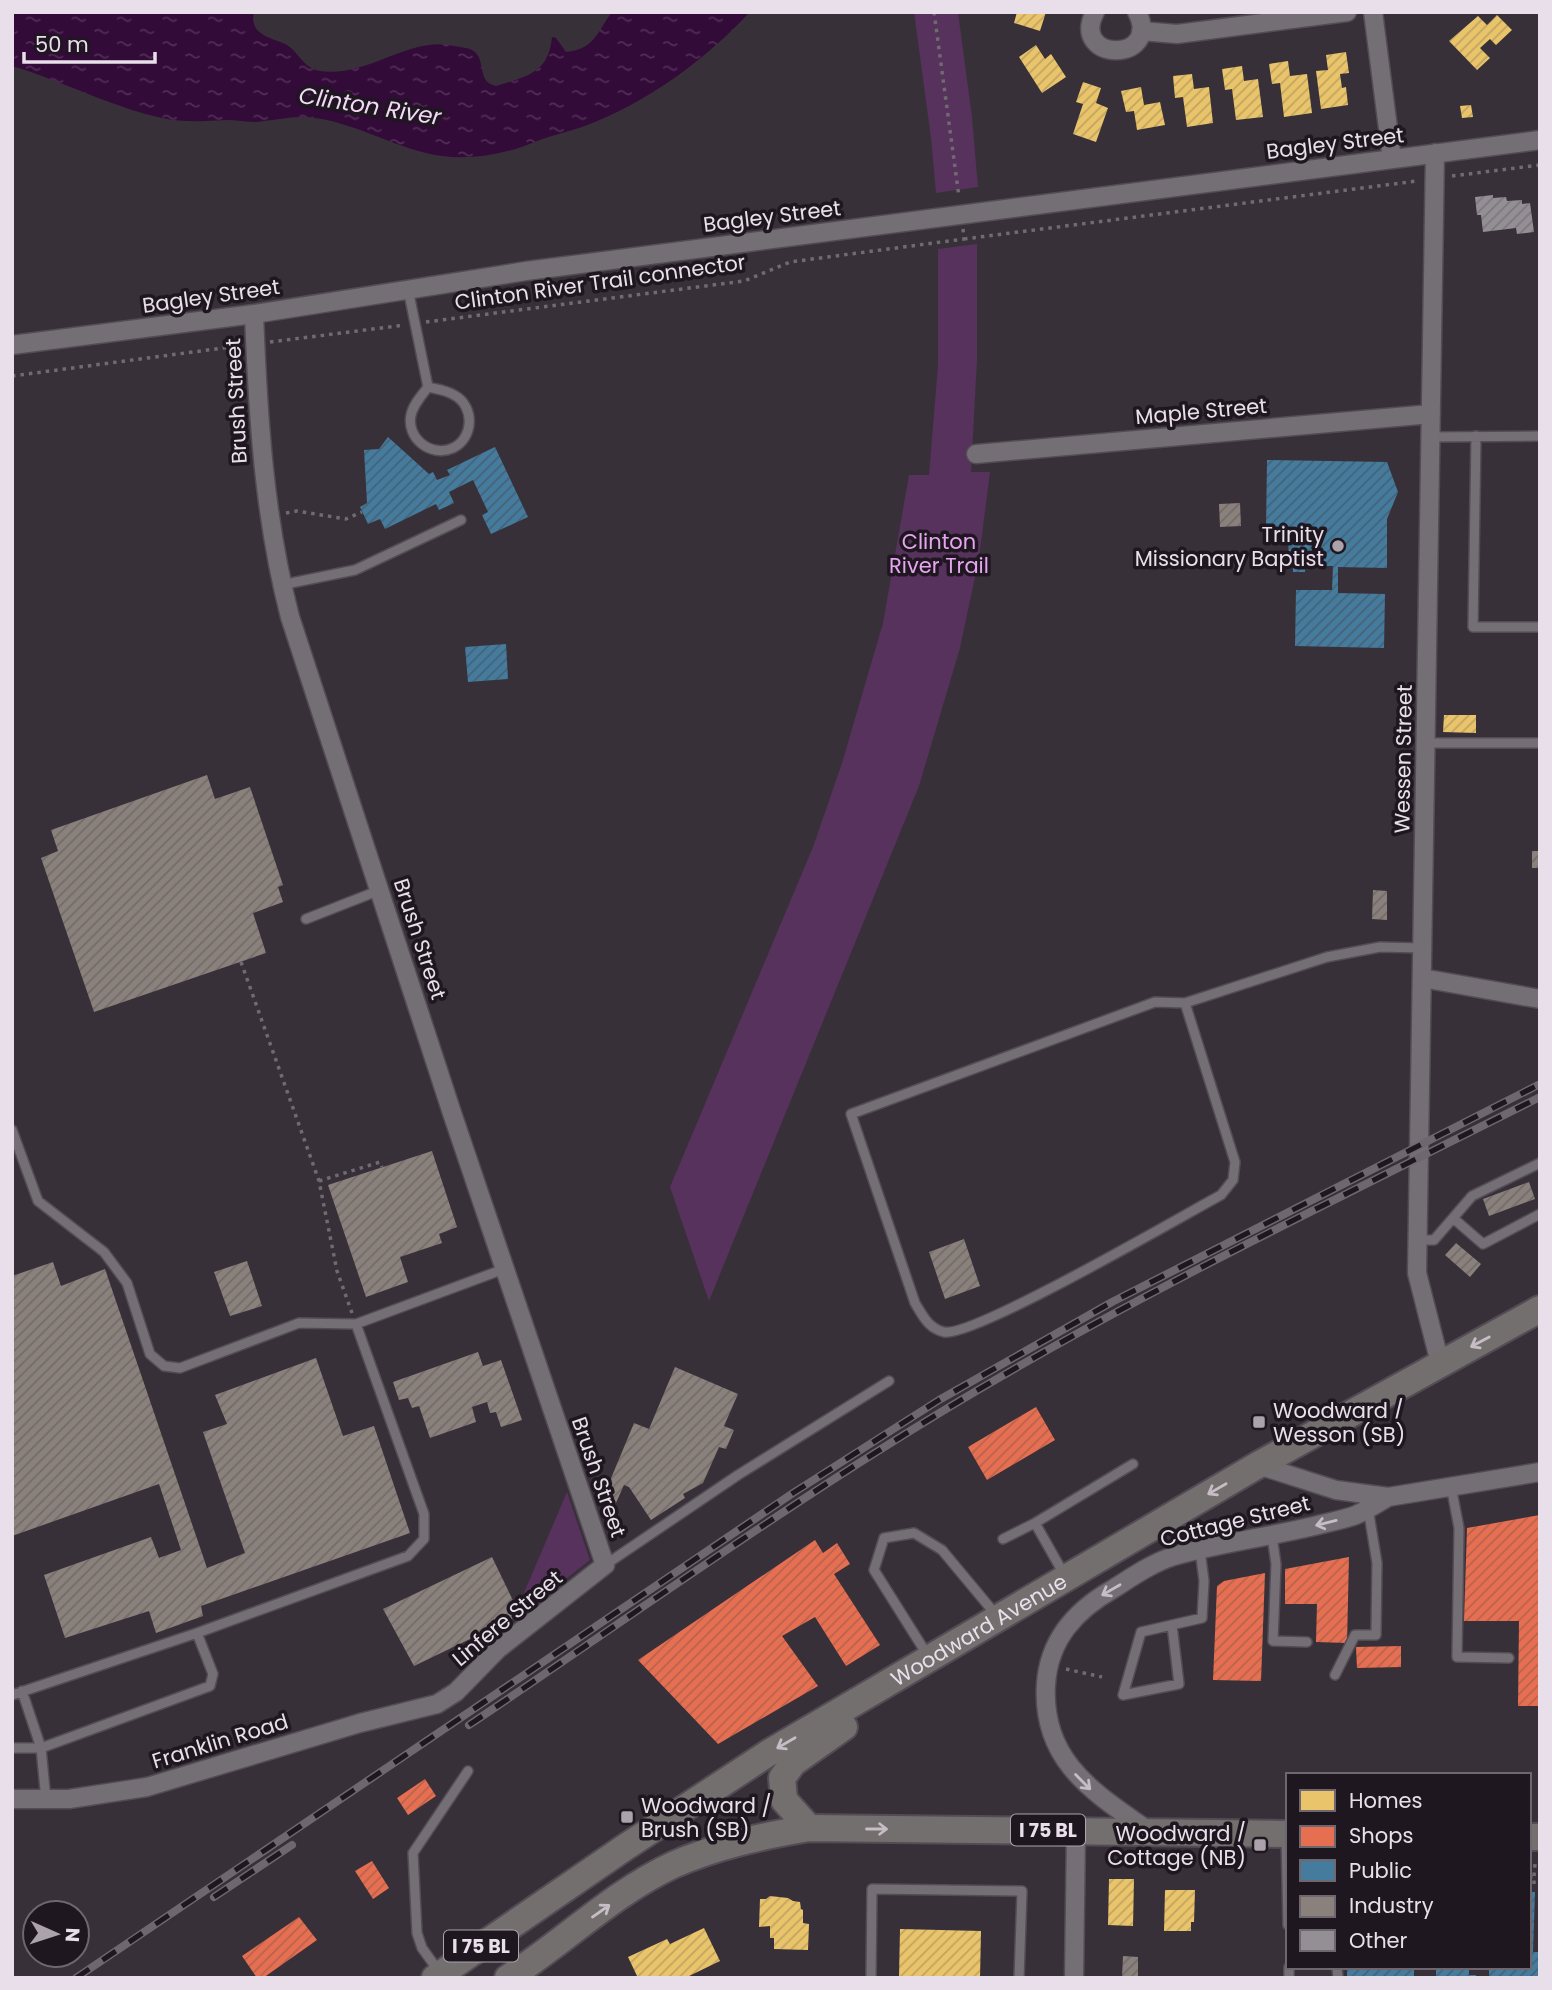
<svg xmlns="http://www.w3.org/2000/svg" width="1552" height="1990" viewBox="0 0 1552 1990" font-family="Poppins,sans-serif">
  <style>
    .park { fill: #56325c }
    .water { fill: url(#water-ripples) }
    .homes { fill: url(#homes-hatch) }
    .shops { fill: url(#shops-hatch) }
    .public { fill: url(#public-hatch) }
    .industry { fill: url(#industry-hatch) }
    .building { fill: url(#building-hatch) }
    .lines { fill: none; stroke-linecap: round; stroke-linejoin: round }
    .lane-casing { stroke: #544c55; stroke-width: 12 }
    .street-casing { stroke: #544c55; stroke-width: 21 }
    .primary-casing { stroke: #544c55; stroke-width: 30 }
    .path { stroke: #706b70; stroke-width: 3.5; stroke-dasharray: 3.5 5; stroke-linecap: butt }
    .lane { stroke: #746e75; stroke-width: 9 }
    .street { stroke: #746e75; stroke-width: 18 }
    .primary { stroke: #736f6e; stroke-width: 26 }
    .rail-casing { stroke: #6e676f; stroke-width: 8 }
    .rail { stroke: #1e171f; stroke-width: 5; stroke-dasharray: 16; stroke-linecap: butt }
    .oneway { stroke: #c6bdc5 }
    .oneway2 { stroke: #c6bdc7 }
    .poi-dot { fill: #aba2ac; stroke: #1e171f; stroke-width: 2.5 }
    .labels { text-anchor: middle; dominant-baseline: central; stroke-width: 7; stroke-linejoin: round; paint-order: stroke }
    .shield { fill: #1e171f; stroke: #aca3ad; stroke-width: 2 }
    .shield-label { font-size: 19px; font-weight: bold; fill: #e9dfea }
    .street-label { font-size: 21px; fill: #e9dfea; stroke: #1e171f }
    .poi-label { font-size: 21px; fill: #e9dfea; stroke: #1e171f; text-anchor: end }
    .park-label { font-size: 21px; fill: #e7a4f1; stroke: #1e171f }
    .water-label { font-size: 23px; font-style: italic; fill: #f4d8f7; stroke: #1e171f }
  </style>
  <defs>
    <pattern id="water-ripples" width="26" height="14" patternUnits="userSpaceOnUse" patternTransform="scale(1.75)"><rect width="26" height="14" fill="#330b39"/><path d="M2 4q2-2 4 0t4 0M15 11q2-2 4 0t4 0" fill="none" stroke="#512e56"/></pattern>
    <pattern id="homes-hatch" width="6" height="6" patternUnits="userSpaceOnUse" patternTransform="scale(1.75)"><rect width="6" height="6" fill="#e9c46a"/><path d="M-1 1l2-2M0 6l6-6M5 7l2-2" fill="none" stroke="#c0a461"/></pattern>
    <pattern id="shops-hatch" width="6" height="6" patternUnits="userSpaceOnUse" patternTransform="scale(1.75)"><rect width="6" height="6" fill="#e76f51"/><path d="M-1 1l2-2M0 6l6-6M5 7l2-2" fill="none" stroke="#b7624e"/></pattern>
    <pattern id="public-hatch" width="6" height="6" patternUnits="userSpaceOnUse" patternTransform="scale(1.75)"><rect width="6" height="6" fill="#457b9d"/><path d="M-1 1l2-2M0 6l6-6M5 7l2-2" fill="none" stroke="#456276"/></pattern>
    <pattern id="industry-hatch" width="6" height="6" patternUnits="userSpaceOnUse" patternTransform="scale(1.75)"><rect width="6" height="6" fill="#8a817c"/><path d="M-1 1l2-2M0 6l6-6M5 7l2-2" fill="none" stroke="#726b69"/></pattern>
    <pattern id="building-hatch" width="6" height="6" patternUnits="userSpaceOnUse" patternTransform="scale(1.75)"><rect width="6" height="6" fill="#948e95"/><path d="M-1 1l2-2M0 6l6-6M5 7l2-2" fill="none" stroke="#7d787d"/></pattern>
  </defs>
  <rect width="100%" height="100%" fill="#383039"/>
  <path class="park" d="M914,12h44l14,105 6,70 -42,6 -5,-55z
    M977,244v116l-6,112h19l-11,86 -19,90 -41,138 -210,515 -39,-114 143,-340 29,-84 41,-140 26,-148h20l9,-110v-116z
    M567,1492l23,68 -78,61z"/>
  <path class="water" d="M12,12h242c-5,21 14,25 29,31 15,6 19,25 37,28 45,7 87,-33 129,-26 8,2 20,2 26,7 11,10 2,30 21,34 31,-10 52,-12 56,-49l4,1 10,14c29,-3 31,-20 46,-40h138c-46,49 -102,90 -165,114 -16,6 -34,9 -50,16 -29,12 -62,18 -93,14 -44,-6 -83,-32 -127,-38 -20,-3 -38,2 -58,4 -10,0 -21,-2 -31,-2 -20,1 -44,3 -64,-2 -51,-11 -99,-37 -150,-52z"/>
  <path class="homes" d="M1017,12h29l-6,19 -26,-8z
    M1497,15l15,15 -16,15 -6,-6 -10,9 10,10 -13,12 -28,-29 29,-25 9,9z
    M1036,45l9,14 6,-5 15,23 -24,16 -23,-36z
    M1346,52l3,21 -9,1 2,14 4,-1 2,18 -27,4 -5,-38 12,-1 -2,-15z
    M1288,61l2,15 17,-2 5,39 -28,4 -4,-34 -8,1 -3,-20z
    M1242,66l2,15 14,-2 5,38 -27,3 -4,-31 -7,1 -3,-21z
    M1192,74l2,15 15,-2 4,36 -26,4 -4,-30 -8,1 -2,-22z
    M1083,82l18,6 -5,15 12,5 -12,34 -23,-8 10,-30 -7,-2z
    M1141,87l3,18 16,-3 5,23 -28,5 -3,-19 -8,1 -5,-21z
    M1471,105l2,12 -11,1 -2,-12z
    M1444,715h32v18l-33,-1z
    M1109,1879h25l-1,47 -25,-1z
    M1165,1890h30l-1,32h-3v9h-27z
    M770,1896l18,2 5,3 7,1 1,7 2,1v13l6,1 -1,26 -34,-1v-11h-4v-12l-11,1 1,-28h6z
    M704,1928l16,33 -35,17h-47l-10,-21 39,-18 3,5z
    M900,1929l81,2 -1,47h-81z"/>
  <path class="shops" d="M1036,1407l19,33 -68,40 -19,-33z
    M1540,1515v191h-22l1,-85h-55l3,-93z
    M815,1540l8,13 14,-10 13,21 -16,10 46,71 -34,21 -31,-49 -33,19 36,50 -100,58 -80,-84z
    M1349,1557l-2,86 -31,-1 1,-38h-32v-35z
    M1265,1573l-4,108 -48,-1 4,-94 7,-5z
    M1401,1646v21l-44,1 -1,-21z
    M425,1779l11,17 -28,19 -11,-17z
    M372,1861l17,27 -16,11 -18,-28z
    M299,1917l18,23 -54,38h-6l-15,-22z"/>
  <path class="public" d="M388,437l41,37 4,-2 4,8 13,-5 -3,-5 48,-23 33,70 -37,17 -9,-19 6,-3 -15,-32 -24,12 5,11 -15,7 -3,-6 -51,25 -5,-10 -12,5 -8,-17 7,-4 -3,-53 15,-1z
    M1267,460l120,2 11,30 -11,27v49l-49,-1v26l47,1 -1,54 -89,-2 1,-56h36l1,-24h-28v6h-12v-8h-5l1,-36h-23z
    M506,644l2,35 -40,3 -3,-35z
    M1529,1892h6l-2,60h7l-1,26h-50v-11h40z
    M1347,1967h67v11h-67z
    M1436,1967h33v8h7v3h-40z"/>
  <path class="industry" d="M1240,503l1,23 -21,1 -1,-23z
    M207,775l8,24 35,-12 33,98 -5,2 5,15 -30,11 13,40 -172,59 -53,-154 17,-7 -7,-21z
    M1532,851h8v17h-8z
    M1373,890l14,1v29l-15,-1z
    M432,1151l25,76 -18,7 3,9 -42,14 8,25 -42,15 -38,-112z
    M1529,1182l6,17 -46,17 -6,-17z
    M964,1239l16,47 -35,13 -16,-47z
    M1456,1243l25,21 -11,13 -25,-22z
    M247,1261l15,45 -32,10 -16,-44z
    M53,1262l8,24 44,-17 102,299 38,-15 -42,-121 24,-8 -12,-29 101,-37 27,78 31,-10 36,107 -209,73 2,10 -47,17 -7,-22 -84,27 -21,-63 107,-38 8,21 22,-8 -22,-66 -147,52v-260z
    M478,1352l5,14 18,-6 21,60 -21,7 -5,-15 -6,1 -3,-11 -15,5 4,15 -46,16 -11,-32 -7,2 -4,-10 -9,2 -6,-18z
    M675,1367l63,27 -14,32 10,4 -8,19 -7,-2 -16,36 -20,11 2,4 -34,22 -22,-33 -5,-2 -9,20 -13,-5 32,-77 15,6z
    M492,1557l28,58 -106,51 -31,-57z
    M1123,1956l15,1v21l-16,-1z"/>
  <path class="building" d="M1493,195v3l13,-1 1,4 15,-1v4l8,-1 4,29 -17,2 -1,-6 -33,4 -2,-17h-4l-2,-18z"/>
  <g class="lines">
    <g class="lane-casing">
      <path id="lane" d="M408,289l20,98
        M428,387c8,2 18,3 26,8 21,11 20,43 -1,53 -22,10 -47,-10 -42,-33 2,-10 10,-19 17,-28z
        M1476,436l-3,191h67
        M1430,437l110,-1
        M281,585l74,-15 106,-50
        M1426,743h114
        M306,919l74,-29
        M1185,1003l-30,-1 -304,112 64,189c8,13 13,25 29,29 29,6 238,-116 277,-137l12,-15 2,-18 -50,-159 142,-46 53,-10 42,1
        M12,1130l26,71 66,51 23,31 23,71 14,12 16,2 119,-45 57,1
        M1453,1218l30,26 57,-30
        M1418,1240h16l38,-44 68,-33
        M1451,1486l8,42 -2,129 52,1
        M1035,1523l98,-59
        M1272,1536l4,28 -3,77 34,1
        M1003,1539l32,-16 30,53
        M605,1565l133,-90 151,-94
        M1172,1625l7,59 -56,11 18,-63 61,-14 2,-37 -4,-31
        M197,1633l211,-77 16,-17v-25l-68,-190 148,-55
        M928,1656l-54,-86 10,-32 30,-5 28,17 55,66
        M1335,1675l20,-40h21l1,-72 -9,-55
        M22,1691l19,57 5,52
        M12,1695l185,-62 16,41 -3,12 -169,62h-29
        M1286,1836l2,89
        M1289,1967v11
        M1337,1967l1,11
        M440,1973l-18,-25 -5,-15 -4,-80 55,-82
        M871,1978l1,-89 150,2 -3,87"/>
    </g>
    <g class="street-casing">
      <path id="street" d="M1095,12c-26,51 68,51 42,0
        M1373,12l19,147
        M1141,31l36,3 170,-22
        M1435,153l-18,1120 23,90
        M12,345l242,-31 272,-43 1014,-131
        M976,454l455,-40
        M1422,978l118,21
        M1258,1465l78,25 52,7 152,-25
        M12,1799h57l78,-12 213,-64 77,-19 19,-12 42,-43 107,-84 -153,-452 -162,-496c-26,-100 -32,-200 -36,-303
        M1150,1832c-55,-39 -109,-70 -104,-148 3,-45 30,-74 67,-95 19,-12 39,-26 61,-33 46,-13 94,-19 140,-30 14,-4 29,-6 42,-11 11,-5 22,-12 32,-18
        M1074,1978l2,-147"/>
    </g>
    <g class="primary-casing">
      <g id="primary">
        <path d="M809,1828l-25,-28 -2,-22 11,-15 51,-36"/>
        <path d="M1529,1837h11"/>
        <path id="s1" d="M435,1978l189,-130 143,-94 491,-289 282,-156"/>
        <path d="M508,1978c56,-36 105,-85 165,-113 43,-19 89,-29 136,-37l479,6"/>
      </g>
    </g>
    <path class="path" d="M934,12l25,185
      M1452,176l88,-11
      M964,239l453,-58
      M426,322l318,-41 46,-19 174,-23 -1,-10
      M270,342l135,-17
      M12,376l226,-30
      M286,513l11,-2 49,8 16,-7
      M241,962l78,219 18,90 15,42
      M319,1181l61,-19 2,5
      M1066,1669l36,8
      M1534,1876l1,-12
      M1529,1877h5v8h6"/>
    <use href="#lane" class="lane"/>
    <use href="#street" class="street"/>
    <use href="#primary" class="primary"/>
    <g class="rail-casing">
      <path id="rail" d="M469,1725c176,-118 349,-243 533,-349 174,-101 358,-188 538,-279
        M214,1897l78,-52
        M76,1978l717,-485 146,-93 173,-98 428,-218"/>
    </g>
    <use href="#rail" class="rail"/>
  </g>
  <defs><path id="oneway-shaft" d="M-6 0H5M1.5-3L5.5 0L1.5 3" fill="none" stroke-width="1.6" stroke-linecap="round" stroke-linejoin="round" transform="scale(1.75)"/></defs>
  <g class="oneway">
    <use href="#oneway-shaft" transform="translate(1480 1342) rotate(152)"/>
    <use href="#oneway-shaft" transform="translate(1217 1489) rotate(150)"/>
    <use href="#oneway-shaft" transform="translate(786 1743) rotate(150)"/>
    <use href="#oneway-shaft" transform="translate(877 1829)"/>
    <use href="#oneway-shaft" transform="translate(601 1911) rotate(-35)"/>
  </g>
  <g class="oneway2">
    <use href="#oneway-shaft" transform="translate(1326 1523) rotate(166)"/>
    <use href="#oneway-shaft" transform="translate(1111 1590) rotate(150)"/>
    <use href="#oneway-shaft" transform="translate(1083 1782) rotate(45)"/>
  </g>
  <g class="poi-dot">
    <circle cx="1338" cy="546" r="7"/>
    <rect x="1252" y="1415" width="14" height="14" rx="3.5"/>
    <rect x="620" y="1810" width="14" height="14" rx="3.5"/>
    <rect x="1253" y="1838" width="14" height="14" rx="3.5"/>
  </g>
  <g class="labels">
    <g class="shield">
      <rect x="1011" y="1814.5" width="74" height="31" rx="5"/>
      <rect x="444" y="1930.5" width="74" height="31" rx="5"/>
    </g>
    <g class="shield-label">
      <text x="1048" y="1830">I 75 BL</text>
      <text x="481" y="1946">I 75 BL</text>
    </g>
    <g class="street-label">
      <text transform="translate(1335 143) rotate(-7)">Bagley Street</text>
      <text transform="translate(772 216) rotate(-7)">Bagley Street</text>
      <text transform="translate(600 282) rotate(-8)">Clinton River Trail connector</text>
      <text transform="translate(211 296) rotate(-8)">Bagley Street</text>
      <text transform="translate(236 401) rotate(-93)">Brush Street</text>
      <text transform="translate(1201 411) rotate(-5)">Maple Street</text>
      <text transform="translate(1403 759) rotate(-89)">Wessen Street</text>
      <text transform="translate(420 939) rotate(72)">Brush Street</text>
      <text transform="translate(599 1477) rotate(71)">Brush Street</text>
      <text transform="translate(1235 1521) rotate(-14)">Cottage Street</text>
      <text transform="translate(507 1618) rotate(-40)">Linfere Street</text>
      <text stroke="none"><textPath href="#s1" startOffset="646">Woodward Avenue</textPath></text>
      <text transform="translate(220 1741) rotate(-17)">Franklin Road</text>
    </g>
    <g class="poi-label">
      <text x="1324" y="534">Trinity<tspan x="1324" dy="24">Missionary Baptist</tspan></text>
      <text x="1273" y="1410" text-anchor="start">Woodward /<tspan x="1273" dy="24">Wesson (SB)</tspan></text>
      <text x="641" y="1805" text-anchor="start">Woodward /<tspan x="641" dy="24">Brush (SB)</tspan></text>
      <text x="1246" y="1833">Woodward /<tspan x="1246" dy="24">Cottage (NB)</tspan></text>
    </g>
    <g class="park-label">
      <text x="939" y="541">Clinton<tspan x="939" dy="24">River Trail</tspan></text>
    </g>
    <g class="water-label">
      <text transform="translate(370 106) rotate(9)">Clinton River</text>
    </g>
  </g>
  <rect width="1552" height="1990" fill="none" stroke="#e9dfea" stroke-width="28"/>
  <rect x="1286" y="1773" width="245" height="196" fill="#1e171f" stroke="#6f6770" stroke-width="2"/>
  <rect x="1300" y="1790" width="35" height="21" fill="#e9c46a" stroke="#6f6770" stroke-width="2"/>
  <text x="1349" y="1808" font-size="21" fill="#e9dfea">Homes</text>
  <rect x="1300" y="1826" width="35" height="21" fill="#e76f51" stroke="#6f6770" stroke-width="2"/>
  <text x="1349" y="1843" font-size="21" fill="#e9dfea">Shops</text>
  <rect x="1300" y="1860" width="35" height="21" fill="#457b9d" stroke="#6f6770" stroke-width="2"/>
  <text x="1349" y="1878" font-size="21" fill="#e9dfea">Public</text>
  <rect x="1300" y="1896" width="35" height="21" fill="#8a817c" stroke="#6f6770" stroke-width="2"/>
  <text x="1349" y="1913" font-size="21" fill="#e9dfea">Industry</text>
  <rect x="1300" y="1930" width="35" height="21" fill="#948e95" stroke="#6f6770" stroke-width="2"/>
  <text x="1349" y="1948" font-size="21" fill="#e9dfea">Other</text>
  <g transform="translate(56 1934) rotate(93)"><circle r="33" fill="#1e171f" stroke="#6f6770" stroke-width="2"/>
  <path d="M0-5L12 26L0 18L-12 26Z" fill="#aba2ac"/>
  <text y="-10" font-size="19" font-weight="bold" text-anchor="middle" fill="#e9dfea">N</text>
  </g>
  <path d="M24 52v10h131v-10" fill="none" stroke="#e9dfea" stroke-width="3.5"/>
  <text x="35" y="52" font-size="21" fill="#e9dfea" stroke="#1e171f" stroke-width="5" paint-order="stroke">50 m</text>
</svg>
